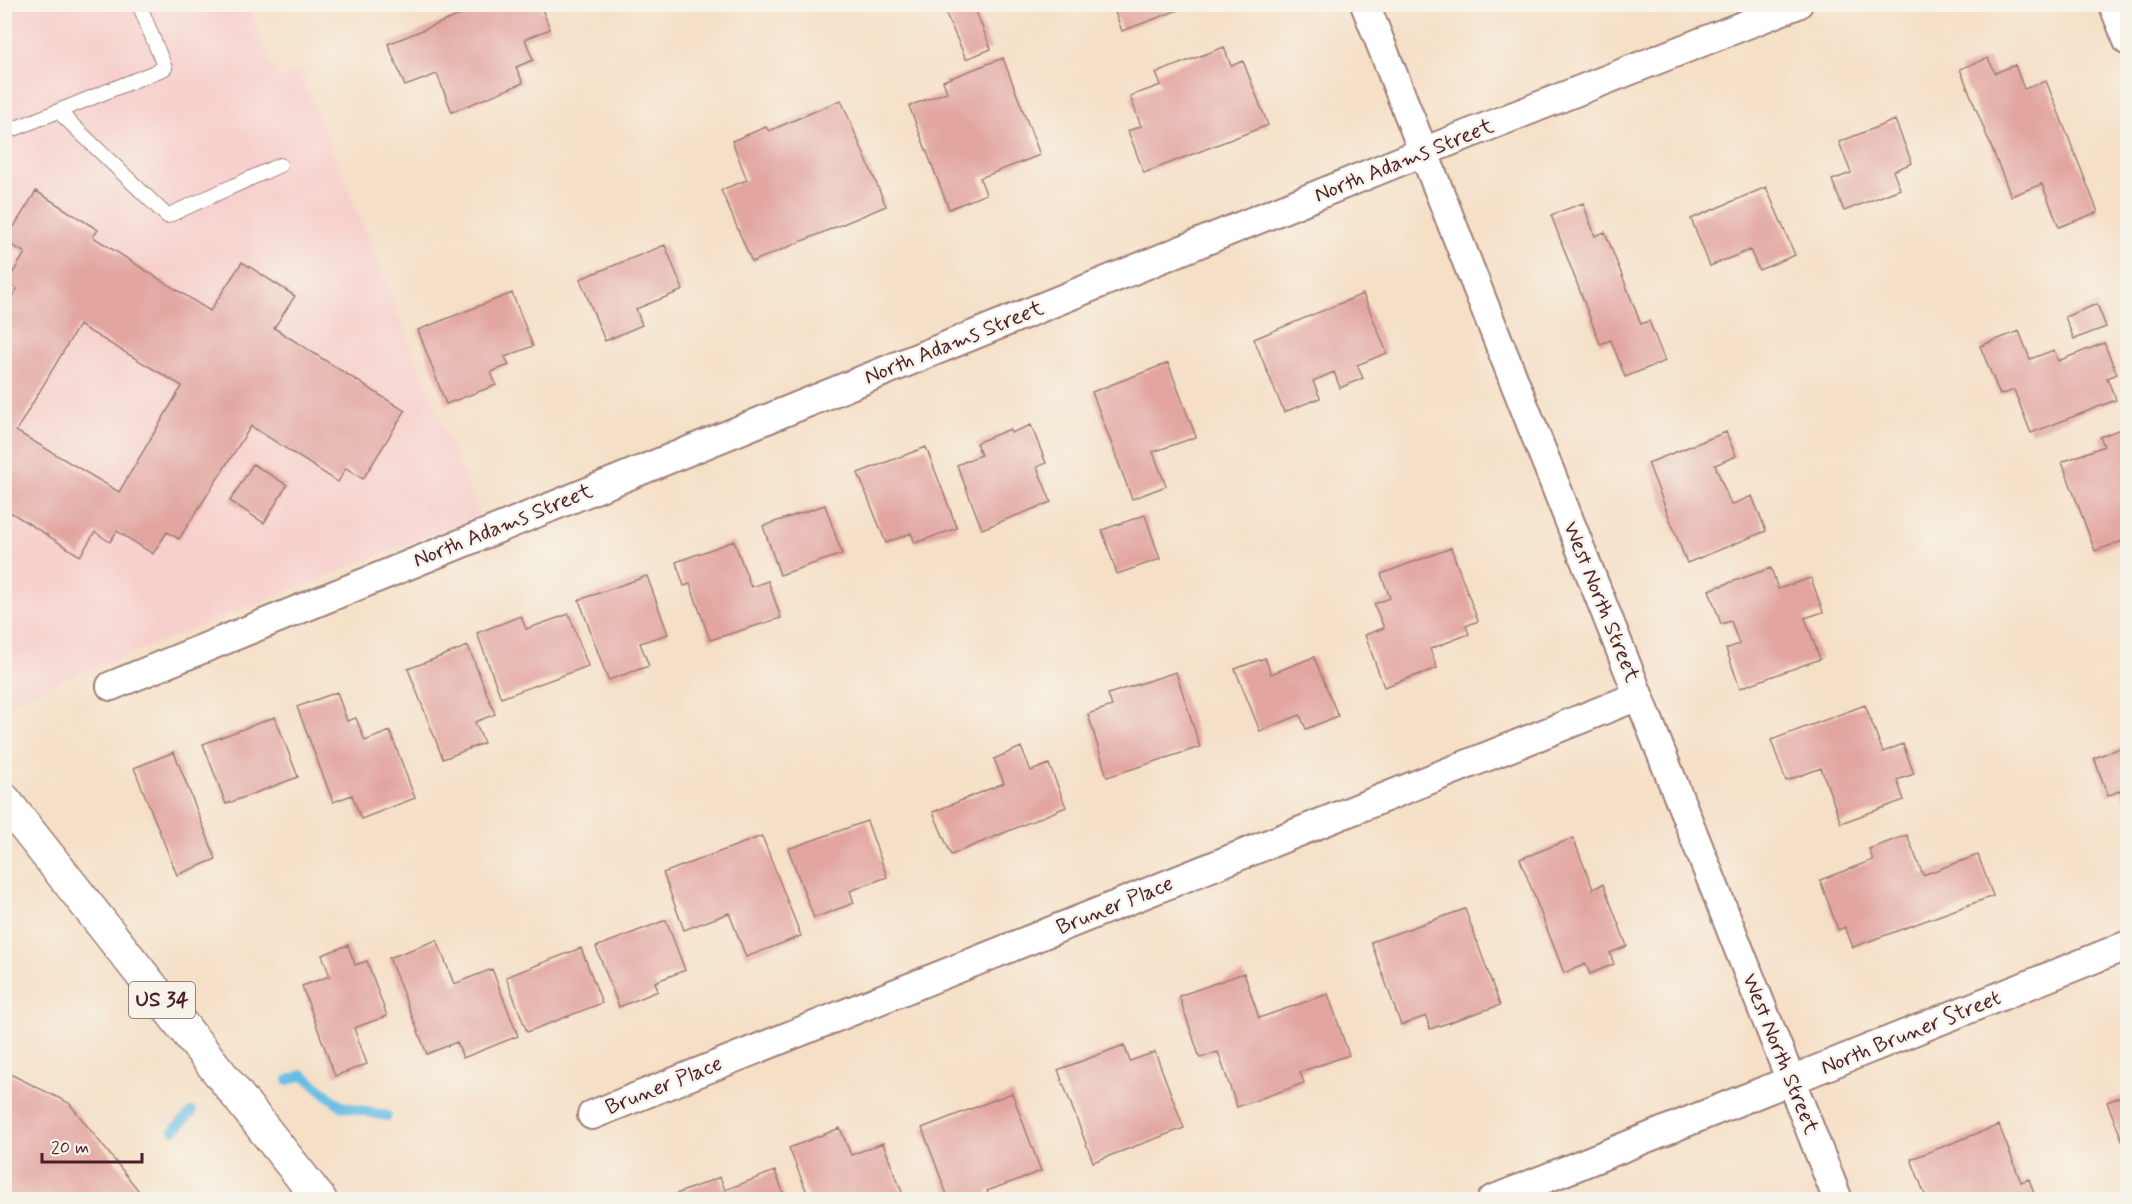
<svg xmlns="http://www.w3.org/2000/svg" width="2132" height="1204" viewBox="0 0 2132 1204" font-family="Mynerve,sans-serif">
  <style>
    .built { fill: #f7d0cd }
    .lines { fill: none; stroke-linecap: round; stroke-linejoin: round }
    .stream { stroke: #64bde2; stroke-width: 10 }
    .building { fill: #e2a5a0; fill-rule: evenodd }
    .service-casing { stroke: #a07f78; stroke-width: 16 }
    .minor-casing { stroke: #a07f78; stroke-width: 32 }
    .primary-casing { stroke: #a07f78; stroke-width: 36 }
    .service { stroke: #fff; stroke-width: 14 }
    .minor { stroke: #fff; stroke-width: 28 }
    .primary { stroke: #fff; stroke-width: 33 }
    .labels { text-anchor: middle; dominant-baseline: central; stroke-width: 5; stroke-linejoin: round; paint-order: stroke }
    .shield { fill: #f7f3e8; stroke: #7e5f64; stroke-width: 1.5 }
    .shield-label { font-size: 21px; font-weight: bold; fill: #4a1f2b }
    .street-label { font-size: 22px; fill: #4a1f2b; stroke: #f7f3e8 }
  </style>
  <rect width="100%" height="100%" fill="#f7f3e8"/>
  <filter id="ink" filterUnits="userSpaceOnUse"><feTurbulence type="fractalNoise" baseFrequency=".0167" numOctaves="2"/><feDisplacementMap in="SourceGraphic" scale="12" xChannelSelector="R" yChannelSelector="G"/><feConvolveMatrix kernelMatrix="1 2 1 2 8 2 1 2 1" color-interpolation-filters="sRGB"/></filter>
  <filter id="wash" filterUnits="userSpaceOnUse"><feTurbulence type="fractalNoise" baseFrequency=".008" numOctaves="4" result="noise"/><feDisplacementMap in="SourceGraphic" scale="24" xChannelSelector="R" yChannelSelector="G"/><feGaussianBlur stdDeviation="1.35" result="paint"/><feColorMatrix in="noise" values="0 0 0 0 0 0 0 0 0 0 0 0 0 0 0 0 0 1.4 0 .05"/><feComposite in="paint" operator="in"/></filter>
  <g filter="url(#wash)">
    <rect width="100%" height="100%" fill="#f5dfc6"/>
    <path class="built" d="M5,5h243l30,75 22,-9 180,445 -475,187z"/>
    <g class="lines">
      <path class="stream" d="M288,1080l15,-5 38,31 46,10
        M174,1130l18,-18"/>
    </g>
    <g id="blocks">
      <path class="building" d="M487,4h53l10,25 -25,10 8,21 -17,7 7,16 -71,29 -15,-38 -32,12 -17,-42z
        M950,4h23l18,45 -25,10 -23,-52z
        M1112,4h80v1l-70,26z
        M1224,47l7,19 12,-5 25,64 -124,48 -16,-42 13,-5 -11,-30 31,-11 -5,-12z
        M1003,58l37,97 -60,23 6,16 -37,15 -40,-103 38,-14 -4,-11z
        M1988,58l7,15 20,-8 9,24 22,-8 52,131 -39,15 -17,-43 -31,12 -51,-127z
        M841,100l45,106 -134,56 -31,-72 26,-10 -15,-39 34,-14 3,4z
        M1895,120l17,43 -19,8 7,18 -56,22 -12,-31 19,-7 -12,-31z
        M1766,187l29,68 -36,15 -9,-20 -40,16 -19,-47z
        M36,191l62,39 -5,7 117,74 32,-49 53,34 -21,32 131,83 -42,68 -17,-11 -8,14 -87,-56 -72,113 -12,-7 -14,22 -36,-23 -7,11 -15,-10 -15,24 -76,-48v-199l13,-20 -10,-7 18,-29 -20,-12zM79,325l103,61 -63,106 -103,-61z
        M1583,203l12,33 10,-4 36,92 8,-3 16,40 -40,16 -14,-37 -11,4 -49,-129z
        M665,245l18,45 -47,19 6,16 -37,16 -25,-62z
        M512,293l21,53 -28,11 4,8 -18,7 5,13 -50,19 -28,-74z
        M1363,294l24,59 -30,12 6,13 -23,10 -6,-16 -21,9 7,17 -36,14 -30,-73z
        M2097,304l9,23 -32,12 -9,-22z
        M2019,331l11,28 24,-9 4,11 46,-18 13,31 -10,4 9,22 -85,33 -17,-43 -14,5 -20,-49z
        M1168,363l28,74 -43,15 13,34 -34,13 -40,-107z
        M1031,425l15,38 -9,4 14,35 -69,27 -25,-64 24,-10 -5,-12 34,-14 1,4z
        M2128,426v113l-33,12 -33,-89 42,-16 -4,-9z
        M1726,432l10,24 -21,9 16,40 21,-9 14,35 -79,32 -39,-100z
        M926,447l31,81 -42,15 -4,-10 -25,10 -28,-70z
        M253,464l34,21 -23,38 -34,-22z
        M825,505l17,49 -62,21 -17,-49z
        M1145,515l15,44 -43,15 -15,-44z
        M734,541l17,46 17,-6 13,37 -71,22 -20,-56 -6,2 -8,-24z
        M1451,548l27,73 -12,5 3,8 -39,15 7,19 -53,19 -19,-52 19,-7 -10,-24 16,-6 -9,-24z
        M1771,568l7,21 33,-11 12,34 -18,6 15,41 -80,29 -14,-39 13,-5 -8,-23 -10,3 -12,-34z
        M647,576l21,58 -28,9 9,23 -41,14 -29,-80z
        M569,614l19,52 -87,32 -24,-65 44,-17 5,13z
        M468,646l27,68 -20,8 9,21 -41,16 -35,-90z
        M1314,657l24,59 -32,13 -6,-14 -40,16 -25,-62 30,-11 6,16z
        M1176,672l24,75 -93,30 -19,-63 24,-8 -4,-12z
        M337,692l10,29 9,-3 9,23 25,-10 25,67 -54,21 -9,-24 -19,7 -36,-95z
        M1865,705l18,47 20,-8 11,30 -17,6 7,20 -63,23 -20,-55 -35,13 -15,-41z
        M275,717l23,60 -72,27 -23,-60z
        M2128,745v61h-1l-6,-16 -13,6 -14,-38z
        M1021,747l10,24 18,-7 17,43 -115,48 -18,-43 71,-29 -10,-24z
        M174,752l42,107 -39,16 -43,-107z
        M867,821l20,56 -37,14 4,12 -40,15 -26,-69z
        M1907,835l16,40 55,-20 15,41 -140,51 -8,-20 -7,3 -18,-50 53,-20 -4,-11z
        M762,836l39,100 -55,21 -17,-44 -45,17 -21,-57z
        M1573,838l20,51 10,-5 24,62 -17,7 4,11 -24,10 -4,-10 -22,9 -44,-114z
        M1465,909l35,96 -70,24 -4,-13 -25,9 -30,-83z
        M666,920l19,50 -30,12 3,9 -39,16 -23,-60z
        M437,940l17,44 38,-15 26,67 -55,22 -6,-16 -30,12 -38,-96z
        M348,945l7,20 12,-4 20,55 -33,12 13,36 -32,12 -33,-90 28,-10 -8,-21z
        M581,948l21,55 -75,29 -21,-55z
        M1244,973l15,45 69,-24 21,61 -49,17 4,11 -67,24 -19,-55 -18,6 -21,-62z
        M1124,1045l6,16 25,-9 29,76 -91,34 -35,-92z
        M4,1071l65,32 77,97h-142z
        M1012,1093l29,78 -54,20 4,9h-42l-27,-72z
        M2128,1094v58h-1l-20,-50z
        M1999,1125l22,57 8,-3 7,21h-109l-16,-41z
        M840,1128l11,27 32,-12 22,57h-95l-21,-52z
        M775,1171l11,29h-114l-1,-4 49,-19 5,13z"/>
    </g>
  </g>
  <g filter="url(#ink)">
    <use href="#blocks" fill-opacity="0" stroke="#a07f78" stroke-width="1.5"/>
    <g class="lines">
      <g class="service-casing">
        <path id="service" d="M59,112l108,104 113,-51
          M4,133l161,-65 -26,-64"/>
      </g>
      <g class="minor-casing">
        <path id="minor" d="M1365,4l473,1196
          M2113,4l15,37
          M111,686l1312,-534 375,-148
          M592,1115l1046,-419
          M1492,1200l636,-255"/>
      </g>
      <g class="primary-casing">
        <path id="primary" d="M4,800l316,400"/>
      </g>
      <use href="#service" class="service"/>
      <use href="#minor" class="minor"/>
      <use href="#primary" class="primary"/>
    </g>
  </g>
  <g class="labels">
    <rect class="shield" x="129" y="982" width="66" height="36" rx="4.5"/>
    <g class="shield-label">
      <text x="162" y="1000">US 34</text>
    </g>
    <g class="street-label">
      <text transform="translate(1404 161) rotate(-22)">North Adams Street</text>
      <text transform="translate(954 343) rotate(-22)">North Adams Street</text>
      <text transform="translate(503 526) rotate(-22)">North Adams Street</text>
      <text transform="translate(1601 602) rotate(68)">West North Street</text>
      <text transform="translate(1115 906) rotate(-22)">Bruner Place</text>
      <text transform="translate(1911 1033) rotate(-22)">North Bruner Street</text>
      <text transform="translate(1780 1054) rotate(68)">West North Street</text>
      <text transform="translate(664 1086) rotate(-22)">Bruner Place</text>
    </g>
  </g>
  <rect width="2132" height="1204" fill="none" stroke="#f7f3e8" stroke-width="24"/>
  <path d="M42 1153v9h100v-9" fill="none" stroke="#4a1f2b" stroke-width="3"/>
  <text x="51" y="1153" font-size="18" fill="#4a1f2b" stroke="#f7f3e8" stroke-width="4.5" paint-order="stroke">20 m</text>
</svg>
